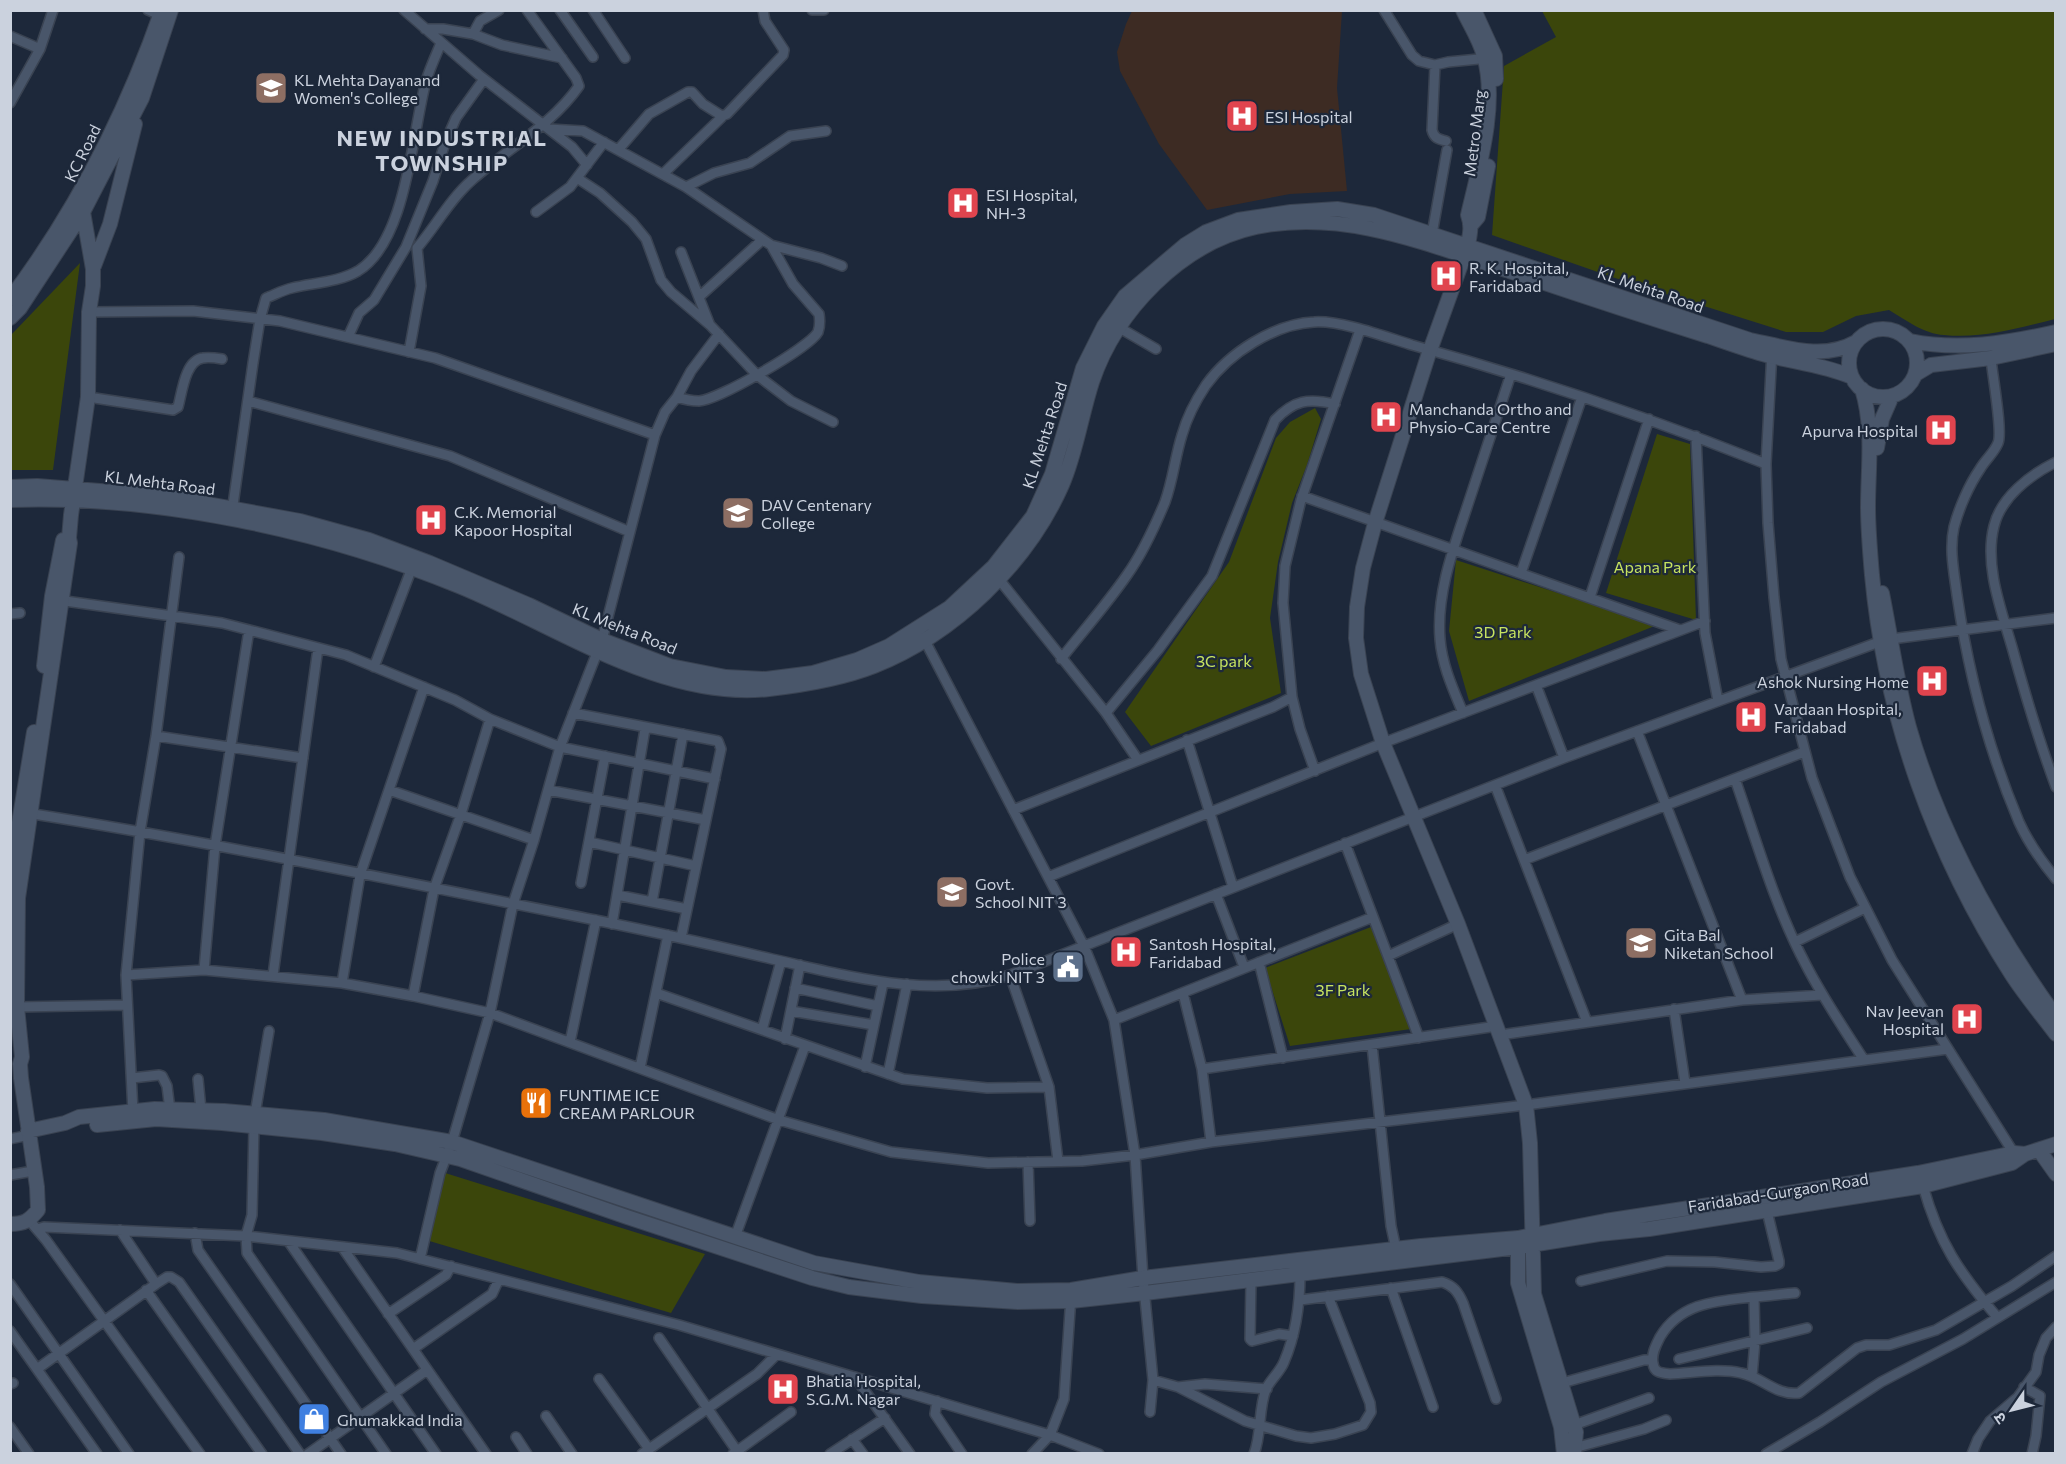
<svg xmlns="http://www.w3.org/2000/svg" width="2066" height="1464" viewBox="0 0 2066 1464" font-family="Commissioner,'Noto Sans Devanagari',sans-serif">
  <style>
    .medical { fill: #3d2b23 }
    .green { fill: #3b460b }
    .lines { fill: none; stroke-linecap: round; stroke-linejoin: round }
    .street-casing { stroke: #3a4352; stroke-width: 12 }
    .secondary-casing { stroke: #3a4352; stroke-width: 16 }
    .street { stroke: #49566a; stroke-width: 9 }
    .secondary { stroke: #49566a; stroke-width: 14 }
    .labels { text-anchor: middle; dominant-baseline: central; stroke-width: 4.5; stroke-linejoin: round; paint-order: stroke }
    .poi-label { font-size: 16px; fill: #cbd2de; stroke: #1d283a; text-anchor: start }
    .street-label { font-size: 16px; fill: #cbd2de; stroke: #1d283a }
    .park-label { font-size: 16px; fill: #c7e360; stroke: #1d283a }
    .district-label { font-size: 22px; font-weight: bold; letter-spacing: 1.5px; fill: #cbd2de; stroke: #1d283a }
  </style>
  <rect width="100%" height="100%" fill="#1d283a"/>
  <path class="medical" d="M1132,11h210l-5,77 10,103 -57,3 -83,16 -48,-66 -39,-73 -3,-19 9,-28z"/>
  <path class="green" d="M1542,11h513v308c-36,9 -73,20 -111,16 -20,-1 -38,-15 -55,-25l-33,6 -33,16h-37l-174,-55 -120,-42 12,-169 52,-29z
    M80,263l-27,207h-42v-135z
    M1315,408l6,11 -14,46 -15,38 -14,59 -8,56 11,75 -130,53 -26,-34 104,-150 47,-124 14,-16z
    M1657,434l33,10 6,176 -90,-27z
    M1456,560l201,65 -188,76 -20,-70z
    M1371,927l40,102 -121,17 -25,-78z
    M442,1172l263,82 -34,59 -245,-73z"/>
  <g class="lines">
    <g class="street-casing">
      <path id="street" d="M148,10l16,7
        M404,10l75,65 93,72 15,18
        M560,10l33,47
        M593,10l32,48
        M812,10h12
        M1384,10l28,45 7,6 16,4 13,-3 41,-4
        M425,29h18l30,5 29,11 60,13
        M473,34l7,-13 19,-11
        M10,36l30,13
        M1435,65l-3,65c2,8 6,9 14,11
        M10,103l30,-54 13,-39
        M549,129l34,2 103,56 85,58 50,13 21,8
        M618,150l31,-36 39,-22h4l11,12 19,12 5,-2 56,-59 1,-5 -19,-29 -2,-11
        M663,174l61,-59
        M577,178l23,15 32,29 14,17 15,41 10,12 39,33 47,50 34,26 42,21
        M686,187l28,-14 36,-10 40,-27 36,-5
        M536,212l34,-25 34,-45
        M1432,234l15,-84
        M681,252l28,71
        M699,297l63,-57
        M89,312l104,-1 87,10 155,37 220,77 -53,205 -42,107 -26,93 -21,64 -23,109 -38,129 -12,31 -20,86
        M1118,327l38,22
        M348,337l11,-24 15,-13 32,-53 27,-66 12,-38 11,-25 28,-39
        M1772,351l-6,113 2,59 6,74 7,62 31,119 38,99 42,83 123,195
        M409,352l12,-66 -4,-38c19,-22 33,-49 55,-68 35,-31 80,-55 107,-94l-3,-8 -49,-68
        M1991,358c1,16 12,73 7,85 -4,10 -13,17 -18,26 -11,16 -21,39 -26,58 -5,22 0,45 3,68 11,76 32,156 62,227 9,20 23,40 37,57
        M88,397l85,13 5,-3c4,-14 7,-47 25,-49 6,-1 13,0 19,1
        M677,397l14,-26 28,-37
        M248,401l202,55 180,76
        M655,435l10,-23 12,-15c6,2 15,4 22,4 19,-1 110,-53 119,-69 2,-6 2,-12 1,-18l-26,-30 -22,-39
        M1696,436l9,197 13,68
        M2056,462c-26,13 -55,35 -62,64 -10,39 7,83 18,121 13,47 27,94 44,140
        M1302,496l378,134
        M232,512l21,-149 7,-44 6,-21c8,-3 17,-8 26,-10 21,-5 47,-6 66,-17 49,-30 54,-138 68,-190 4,-13 10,-26 15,-38
        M1521,573l61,-176
        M998,578l108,135 32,47
        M1590,597l59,-178
        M58,600l164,23 124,32 109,45 35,19 70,28 155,32
        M10,614l10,-1
        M922,635l162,311 30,74 21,135 8,123 10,102 -3,32
        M1061,659c22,-28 46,-55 66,-84 15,-21 28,-49 38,-73 8,-22 10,-45 17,-67 5,-18 14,-35 24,-50 23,-32 68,-61 108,-63 26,-2 72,15 98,23 120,33 238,73 354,119
        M374,667l39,-102
        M1536,685l28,73
        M573,713l145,28 3,8 -40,189
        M1106,713l52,-63 54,-74 63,-156c19,-20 33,-22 60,-16
        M1463,713c-10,-24 -21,-48 -23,-74 -4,-47 15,-95 29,-138 14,-43 28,-85 42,-127
        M1637,731l105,269
        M156,736l147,22
        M1187,740l46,147
        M1315,771l-15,-42 -8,-32 -9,-94 2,-37 16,-66 59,-170
        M1735,779c22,63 40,128 71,186 17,33 38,64 58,95
        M1495,785l92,237
        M389,790l145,50
        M548,790l158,30
        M1013,810l260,-103 19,-10
        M27,813c191,30 380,70 568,107 60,12 118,25 177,39 77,17 160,41 238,16l554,-217 315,-116 12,-3 165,-21
        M589,842l107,24
        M1345,843l74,195
        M1524,860l280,-108
        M1048,877l335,-134 322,-122
        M581,883l24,-127
        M1216,894l28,73
        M617,895l70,14
        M652,902l31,-168
        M612,924l33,-195
        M1795,942l70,-34
        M1388,956l70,-32
        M1259,962l24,96
        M204,970l11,-124 34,-216
        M126,975l78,-5 138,13 71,13 77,17 289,107 112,32 97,11 94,-2 53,-6 76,-13 315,-37 422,-56
        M273,975l45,-327
        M1010,975l39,112 9,74
        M342,983l18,-108 64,-188
        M795,988l83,18
        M656,993l247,86 84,9 62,-1
        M1183,993l19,76 9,73
        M413,996l21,-107 27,-75 29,-95
        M17,1007l110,-2
        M1674,1009l11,74
        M791,1011l83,14
        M1114,1020l259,-103
        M762,1030l19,-69
        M1500,1035l242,-35 80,-5
        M785,1039l15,-74
        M570,1042l26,-122
        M1372,1045l19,181 5,23
        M865,1067l18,-84
        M640,1068l28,-133
        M1202,1069l295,-43
        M888,1074l19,-90
        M132,1078l27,-3 3,1 5,10 3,24
        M198,1079l3,31
        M133,1112l-7,-137 14,-143 16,-96 23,-179
        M255,1114l14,-83
        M254,1126l-2,89 -6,21 1,17 139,201
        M10,1139l19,-4
        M1028,1162l2,59
        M10,1175l23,-4
        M1923,1186c16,57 36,86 74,131
        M29,1220l17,20 154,214
        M38,1229l6,-2 202,9 151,17 282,72 371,110 49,19
        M120,1230l36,54
        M195,1233l3,17 143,204
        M735,1237l70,-191
        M289,1242l147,212
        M342,1247l144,207
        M1251,1280l-1,59 2,2 27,-7 14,2
        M1581,1281l86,-20 48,1 46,5 14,-1 4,-2v-3l-12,-50
        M10,1284l119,170
        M1391,1288l42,119
        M146,1290l116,164
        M1795,1293c-14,1 -27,3 -41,4 -37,4 -73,5 -94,40 -4,8 -9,17 -7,26 1,10 8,10 17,11 23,-1 49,-6 71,-1 21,4 35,23 58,20l58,-45 9,-3h23l47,-15 76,-44 44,-30
        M1300,1300l142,-18c12,4 16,10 21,21l33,96
        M388,1314l58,-39 5,-9
        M10,1331l87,123
        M659,1338l80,116
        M413,1349l79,-55 7,-15
        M1679,1359l128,-31
        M37,1369l119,-85 11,-7h4l8,5 121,172
        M1752,1376l3,-35 -1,-44
        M855,1377l55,77
        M599,1379l50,70
        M1153,1380l25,7 27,-3 62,5
        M1562,1383l82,-23h8
        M10,1384l3,-1
        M1178,1387l67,34 51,15 15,2 24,-4 28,-9 8,-13 -1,-9 -42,-107
        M2024,1387l16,9 -4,40 -4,18
        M937,1401l-2,13 27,40
        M546,1416l26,38
        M1574,1425l75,-27
        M10,1427l19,27
        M516,1437l11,17
        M852,1439l11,15
        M1574,1448l70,-19 22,-9
        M308,1454l119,-84
        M642,1454l115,-80 20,-20
        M733,1454l58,-42
        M830,1454l55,-36
        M1032,1454l18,-19 14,-36 7,-103
        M1254,1454c8,-21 4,-44 12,-65 5,-10 14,-17 18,-27 12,-28 16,-58 16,-88
        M1766,1454l54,-32 61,-40 82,-43 93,-57
        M1972,1454l6,-15 12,-18 28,-24 18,-25 3,-17 7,-17 10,-11"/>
    </g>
    <g class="secondary-casing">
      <path id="secondary" d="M1463,10c7,15 17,30 21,46 14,47 -5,112 -16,159 4,11 2,19 0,30l-40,111 -53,167 -12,45 -6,39 -1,31 5,36 22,69 75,181 68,181 4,38 4,151 42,138 -2,22
        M1474,10l21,46 1,23
        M1472,224l6,-7 10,-51
        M94,266l16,-42 25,-100
        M10,299c67,-89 115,-183 152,-289
        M10,318l10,-10 63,-96 59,-114 29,-88
        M1849 363a34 34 0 1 1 68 0a34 34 0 1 1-68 0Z
        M1910,341c49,10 97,2 146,-9
        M1916,374l15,-9 60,-7 65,-14
        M1862,389c12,39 6,78 6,118 0,22 2,45 4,68 13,142 63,280 140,400 13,20 29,39 44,59
        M1877,448l5,-29 10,-23
        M10,487l27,-1 126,10 137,25 69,19 61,23 99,42 73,35 68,26 56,11 40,2 47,-6 44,-13 32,-14 60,-38 45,-42 39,-50 19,-42 31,-106 21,-42 21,-30 60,-51 21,-13 32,-12 53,-8 46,-3 37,6 376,125c36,7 72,21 106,2
        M10,500c148,-5 312,30 449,86 96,39 203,115 310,103 35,-4 72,-10 105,-23 80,-32 153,-102 188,-181 14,-32 19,-69 30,-103 24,-71 89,-139 164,-155 90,-19 176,19 259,46 65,22 129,43 193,63 17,6 34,12 51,17 31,9 63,11 93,24
        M1882,593c9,45 15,90 27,134 30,105 84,202 147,290
        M44,666l8,-70 11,-56
        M11,888l2,-29 21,-127
        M97,1125l59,-6 66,4 100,10 73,11 65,15 167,58 185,61 37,9 73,9 96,6 53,-1 74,-8 373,-46 81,-13 50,-5 274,-43 89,-23 13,-9 31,-10
        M28,1131l37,-8 14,-6 76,-8 69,2 100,9 128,22 362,121 105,19 98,9 54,-1 72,-12 155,-18 123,-14 97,-8 87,-17 313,-48 96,-20 11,1
        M2039,1150l17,24
        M10,1224c14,0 19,-3 28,-14l-1,-23 -16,-109 -1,-14 2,-7 -5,-50 1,-109 52,-355 -1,-5 2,-23 17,-118 1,-85 4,-26v-17l-10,-57 -5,-14
        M1518,1240v43l43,144 3,27"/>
    </g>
    <use href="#street" class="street"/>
    <use href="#secondary" class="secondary"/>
  </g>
  <defs>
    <g id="school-square" transform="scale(1.725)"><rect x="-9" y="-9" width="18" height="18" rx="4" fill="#8d6e63" stroke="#1d283a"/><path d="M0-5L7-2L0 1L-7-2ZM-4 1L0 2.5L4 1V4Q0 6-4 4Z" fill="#fff"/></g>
    <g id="hospital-square" transform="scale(1.725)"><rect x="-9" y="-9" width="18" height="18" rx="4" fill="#e0444e" stroke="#1d283a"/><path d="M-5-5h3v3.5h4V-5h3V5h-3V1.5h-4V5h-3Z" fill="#fff"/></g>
    <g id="university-square" transform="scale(1.725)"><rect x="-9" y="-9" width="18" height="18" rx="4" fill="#8d6e63" stroke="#1d283a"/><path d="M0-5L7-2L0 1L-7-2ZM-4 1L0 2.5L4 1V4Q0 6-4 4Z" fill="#fff"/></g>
    <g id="civic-square" transform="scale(1.725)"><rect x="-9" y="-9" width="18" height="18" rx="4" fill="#5c6f8a" stroke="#1d283a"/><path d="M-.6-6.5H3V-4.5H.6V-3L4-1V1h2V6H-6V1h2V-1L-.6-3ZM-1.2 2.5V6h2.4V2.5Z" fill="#fff"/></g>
    <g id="restaurant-square" transform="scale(1.725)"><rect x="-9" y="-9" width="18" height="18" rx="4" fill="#e8710a" stroke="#1d283a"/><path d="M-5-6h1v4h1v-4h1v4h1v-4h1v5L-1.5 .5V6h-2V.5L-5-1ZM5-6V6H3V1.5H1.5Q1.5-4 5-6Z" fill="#fff"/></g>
    <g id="shop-square" transform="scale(1.725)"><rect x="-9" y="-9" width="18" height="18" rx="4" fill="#3f7fe0" stroke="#1d283a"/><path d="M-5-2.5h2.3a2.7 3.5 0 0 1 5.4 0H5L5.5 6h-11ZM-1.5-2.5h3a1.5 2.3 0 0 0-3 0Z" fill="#fff"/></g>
  </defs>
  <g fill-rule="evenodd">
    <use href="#school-square" x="271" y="88"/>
    <use href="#hospital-square" x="1242" y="116"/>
    <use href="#hospital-square" x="963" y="203"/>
    <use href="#hospital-square" x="1446" y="276"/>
    <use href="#hospital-square" x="1386" y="417"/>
    <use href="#hospital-square" x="1941" y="430"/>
    <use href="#university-square" x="738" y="513"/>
    <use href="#hospital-square" x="431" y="520"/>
    <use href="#hospital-square" x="1932" y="681"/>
    <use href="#hospital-square" x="1751" y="717"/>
    <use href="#school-square" x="952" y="892"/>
    <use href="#school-square" x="1641" y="943"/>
    <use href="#hospital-square" x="1126" y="952"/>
    <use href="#civic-square" x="1068" y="967"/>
    <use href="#hospital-square" x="1967" y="1019"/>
    <use href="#restaurant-square" x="536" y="1103"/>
    <use href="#hospital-square" x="783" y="1389"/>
    <use href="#shop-square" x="314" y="1419"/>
  </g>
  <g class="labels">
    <g class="poi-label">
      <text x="294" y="79">KL Mehta Dayanand<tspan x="294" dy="18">Women's College</tspan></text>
      <text x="1265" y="116">ESI Hospital</text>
      <text x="986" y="194">ESI Hospital,<tspan x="986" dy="18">NH-3</tspan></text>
      <text x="1469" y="267">R. K. Hospital,<tspan x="1469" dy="18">Faridabad</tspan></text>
      <text x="1409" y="408">Manchanda Ortho and<tspan x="1409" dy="18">Physio-Care Centre</tspan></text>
      <text x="1918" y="430" text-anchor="end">Apurva Hospital</text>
      <text x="761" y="504">DAV Centenary<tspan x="761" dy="18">College</tspan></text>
      <text x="454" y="511">C.K. Memorial<tspan x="454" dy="18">Kapoor Hospital</tspan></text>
      <text x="1909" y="681" text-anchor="end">Ashok Nursing Home</text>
      <text x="1774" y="708">Vardaan Hospital,<tspan x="1774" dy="18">Faridabad</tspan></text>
      <text x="975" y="883">Govt.<tspan x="975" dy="18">School NIT 3</tspan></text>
      <text x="1664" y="934">Gita Bal<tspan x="1664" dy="18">Niketan School</tspan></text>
      <text x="1149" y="943">Santosh Hospital,<tspan x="1149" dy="18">Faridabad</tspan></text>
      <text x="1045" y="958" text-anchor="end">Police<tspan x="1045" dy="18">chowki NIT 3</tspan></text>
      <text x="1944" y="1010" text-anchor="end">Nav Jeevan<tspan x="1944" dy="18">Hospital</tspan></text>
      <text x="559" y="1094">FUNTIME ICE<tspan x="559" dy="18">CREAM PARLOUR</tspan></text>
      <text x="806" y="1380">Bhatia Hospital,<tspan x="806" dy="18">S.G.M. Nagar</tspan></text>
      <text x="337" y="1419">Ghumakkad India</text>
    </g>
    <g class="street-label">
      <text transform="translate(1474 133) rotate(-83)">Metro Marg</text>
      <text transform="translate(82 153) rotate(-64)">KC Road</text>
      <text transform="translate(1651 289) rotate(19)">KL Mehta Road</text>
      <text transform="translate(1044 435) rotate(-72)">KL Mehta Road</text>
      <text transform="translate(160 482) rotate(7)">KL Mehta Road</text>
      <text transform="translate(625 628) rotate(22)">KL Mehta Road</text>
      <text transform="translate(1778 1192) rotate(-9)">Faridabad-Gurgaon Road</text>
    </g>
    <g class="park-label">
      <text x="1655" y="566">Apana Park</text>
      <text x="1503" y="631">3D Park</text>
      <text x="1224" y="660">3C park</text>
      <text x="1343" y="989">3F Park</text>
    </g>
    <g class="district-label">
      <text x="442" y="137">NEW INDUSTRIAL<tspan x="442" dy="25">TOWNSHIP</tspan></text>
    </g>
  </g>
  <rect width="2066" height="1464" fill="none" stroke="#cbd2de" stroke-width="24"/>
  <g transform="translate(2012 1410) rotate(235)" stroke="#1d283a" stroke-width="4.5" paint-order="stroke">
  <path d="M0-4.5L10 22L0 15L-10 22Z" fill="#cbd2de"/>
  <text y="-9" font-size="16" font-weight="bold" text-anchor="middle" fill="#cbd2de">उ</text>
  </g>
</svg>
